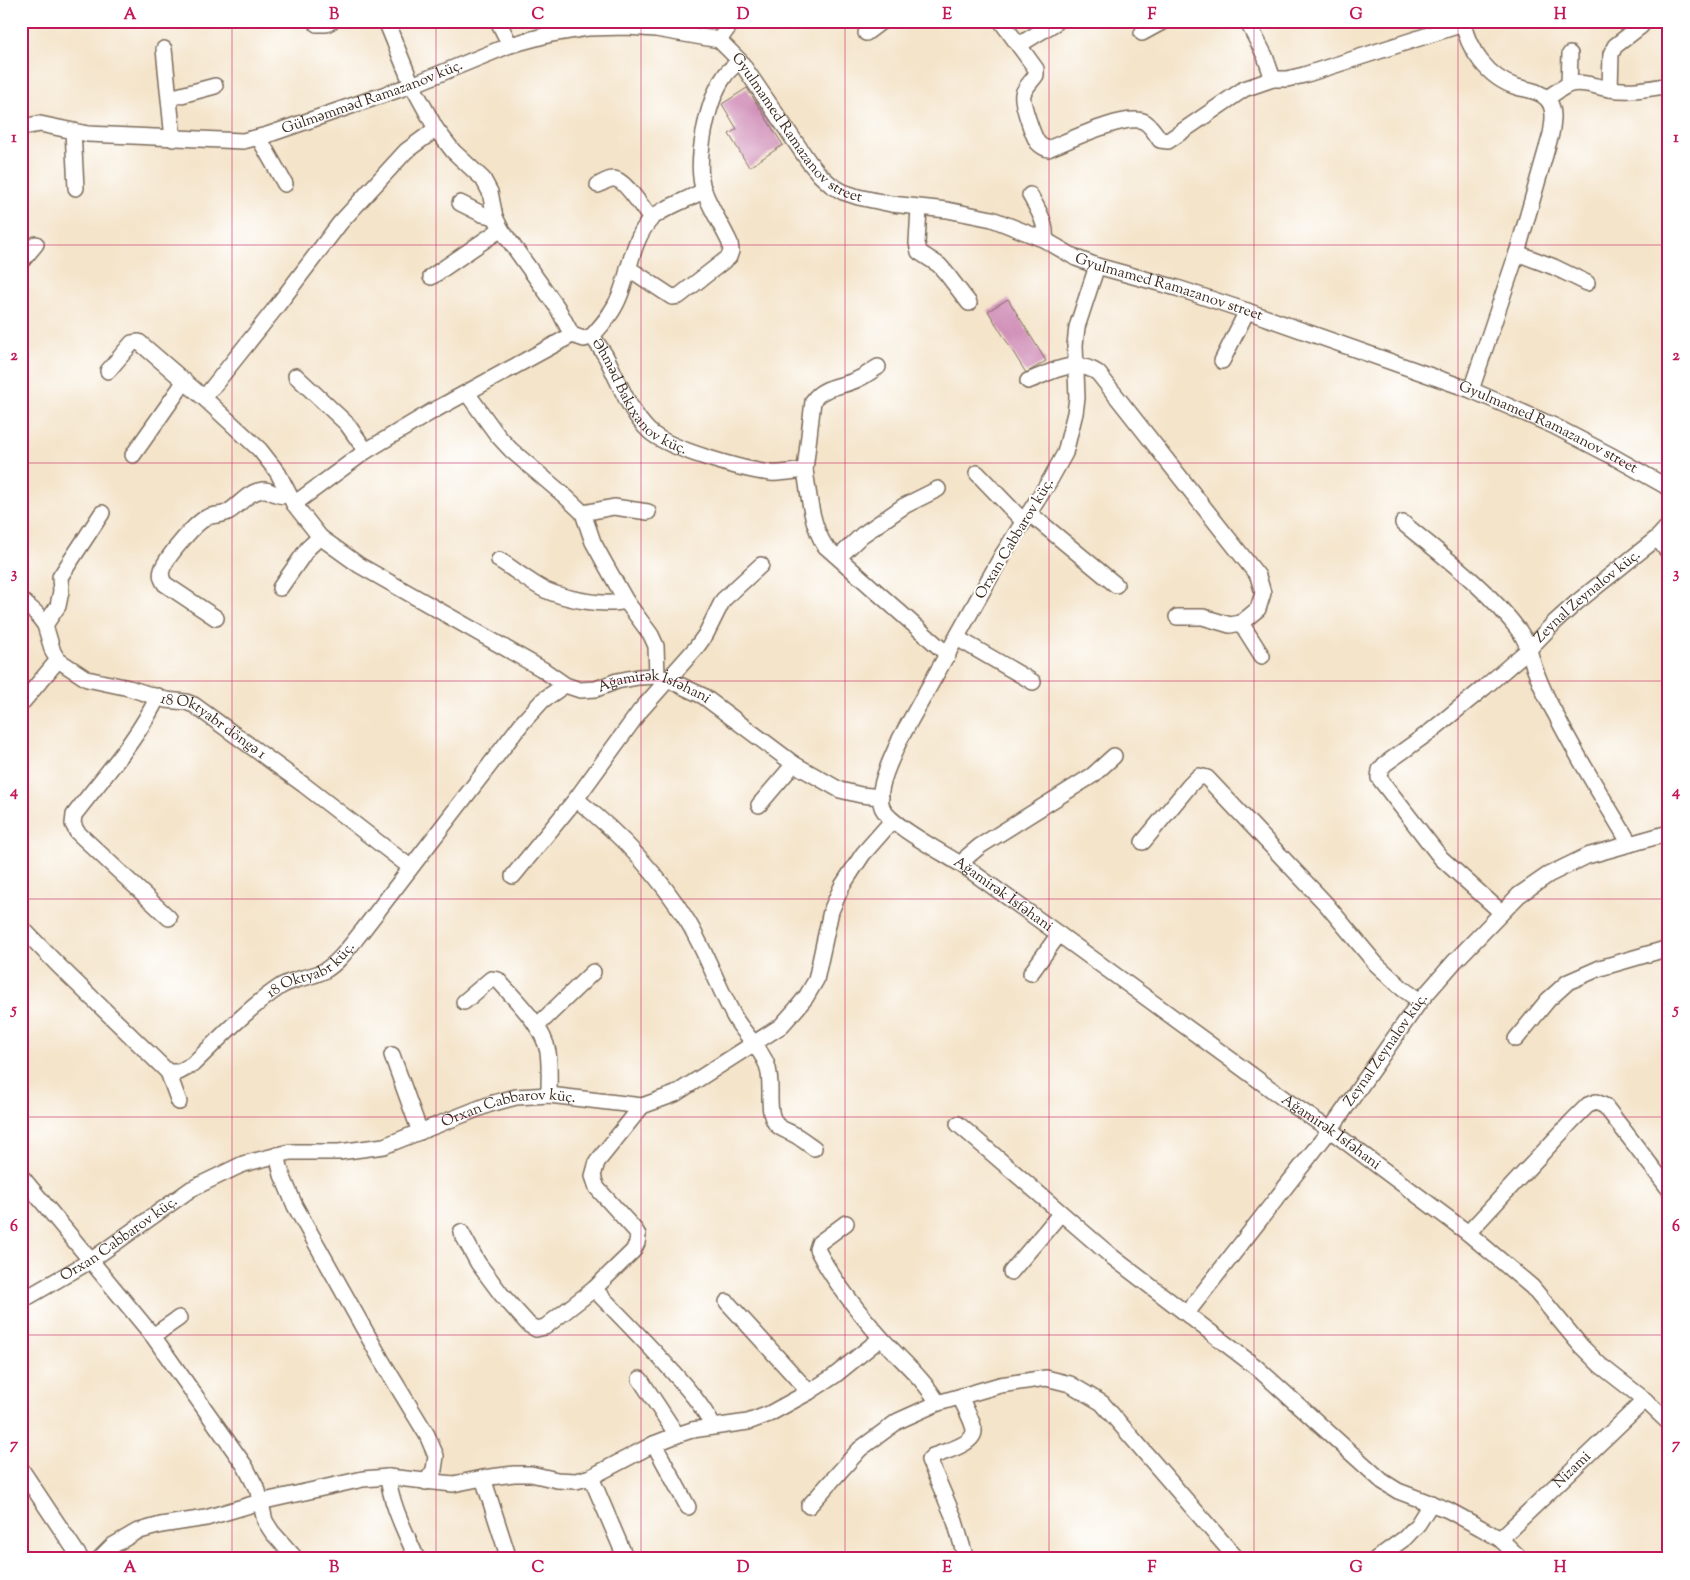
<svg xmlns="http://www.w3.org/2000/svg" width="1690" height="1580" viewBox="0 0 1690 1580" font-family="'Sorts Mill Goudy',serif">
<rect width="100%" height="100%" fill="#fff"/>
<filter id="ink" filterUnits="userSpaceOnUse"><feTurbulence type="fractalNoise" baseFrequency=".02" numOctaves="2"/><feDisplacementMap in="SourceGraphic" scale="10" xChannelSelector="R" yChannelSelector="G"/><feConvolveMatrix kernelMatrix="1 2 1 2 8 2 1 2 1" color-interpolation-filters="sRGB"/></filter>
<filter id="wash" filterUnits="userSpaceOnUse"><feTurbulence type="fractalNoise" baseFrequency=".0096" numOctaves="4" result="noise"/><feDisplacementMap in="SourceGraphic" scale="20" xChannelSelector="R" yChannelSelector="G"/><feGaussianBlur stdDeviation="1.12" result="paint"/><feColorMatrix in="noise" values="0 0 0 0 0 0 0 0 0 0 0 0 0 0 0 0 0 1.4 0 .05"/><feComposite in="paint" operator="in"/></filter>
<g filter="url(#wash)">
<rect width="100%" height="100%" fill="#f4e4ca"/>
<g id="blocks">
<g fill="#d191b9">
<polygon points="747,88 783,145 749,167 729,134 737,129 722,104"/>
<polygon points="1008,299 1046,361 1026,373 988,311"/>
</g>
</g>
</g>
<g filter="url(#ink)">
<use href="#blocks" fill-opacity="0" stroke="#7c6b5a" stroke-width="1"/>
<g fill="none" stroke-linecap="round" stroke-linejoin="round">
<g stroke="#7c6b5a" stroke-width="18">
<g id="minor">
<polyline points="315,21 317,24 326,24 332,21"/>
<path id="s1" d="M386,21L412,85L436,129L453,151L483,179L490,192L495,217L501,229L557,307L572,335L584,339L592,336C597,343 601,349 605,355C618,379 629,412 649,431C668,449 744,470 771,473C781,474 794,471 805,470C809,496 811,524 825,546L948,655"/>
<polyline points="498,21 510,45"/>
<path d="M1001,21L1036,69V75C1032,81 1025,87 1023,94C1021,102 1033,136 1038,143C1041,146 1044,148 1048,149C1068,141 1127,112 1145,122C1151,126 1156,134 1160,140L1168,141L1244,89L1273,79H1287L1304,75L1463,24"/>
<polyline points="1247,21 1265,56 1273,79"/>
<path d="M1463,21C1467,49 1489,79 1517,87C1527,90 1538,90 1546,98C1556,107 1553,123 1551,134L1517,253L1471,390"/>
<polyline points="866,33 882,21"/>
<polyline points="1142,33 1164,21"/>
<polyline points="719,40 733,21"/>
<polyline points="1019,45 1058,21"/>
<polyline points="164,49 173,139"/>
<polyline points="1569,84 1570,54"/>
<polyline points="1610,89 1611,54 1615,46 1641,26"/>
<polyline points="170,98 215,86"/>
<path d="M1547,98C1554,94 1563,86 1571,84C1584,81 1597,87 1610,89C1630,92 1649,89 1669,85"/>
<path id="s2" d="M21,127L40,124L88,134L243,141L267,135L412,85L510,45L551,34L587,28L627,27L656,29L719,40L740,61L809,162L820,175L831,185L843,192L858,197L891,204L947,210L992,219L1045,240L1076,258L1097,266L1177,288L1247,311L1471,390L1554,426L1612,456L1669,488"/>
<polyline points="73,131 76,188"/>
<polyline points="259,138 285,184"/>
<path d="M598,185C602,183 608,179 613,179C624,178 644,210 651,219"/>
<path d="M1030,195C1038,210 1047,223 1045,240"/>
<polyline points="460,203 482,214 495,217"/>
<polyline points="919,208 917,243 919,252 939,265 946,273 969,303"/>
<polyline points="1517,253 1554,267 1587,283"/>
<polyline points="21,262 36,244"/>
<path id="s3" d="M1097,266L1077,327L1075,345L1077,398L1075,413L1065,453L1050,480L1003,554L900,739C893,756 875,789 882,807C888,825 950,856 968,869C1075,945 1181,1023 1287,1101L1330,1130L1468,1233L1532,1287L1581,1346L1600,1365L1645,1400L1669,1423"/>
<path d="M628,268L672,297L679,296L729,257L731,251L730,243C722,226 711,209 704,191C694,164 707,101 724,77C728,70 734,66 740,61"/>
<polyline points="431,277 501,229"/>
<path d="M592,336C604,323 614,311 620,295C630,270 632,241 650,220C661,208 689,200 704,190"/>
<polyline points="1222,361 1247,311"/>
<path id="s4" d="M108,371L132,343L139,342L204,398L260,450L278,473L294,504L320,537L359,565L542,669L565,685L580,690L596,689L617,681L638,677L657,676L669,680L703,696L794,764L840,790L861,795L881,797"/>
<polyline points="296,376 347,424 366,451"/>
<path d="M1028,381C1052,372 1074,357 1098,373L1258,576L1263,593L1258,609L1241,623L1230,625L1203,617H1177"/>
<polyline points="467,393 498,436 511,450 566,497 583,513 593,542 604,562 626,601 651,635 656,646 657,676"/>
<polyline points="204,398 274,310 340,223 406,151 436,129"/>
<polyline points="133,455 185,381"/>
<path d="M805,470L813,401C822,386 843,387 858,379C865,376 871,371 878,367"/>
<polyline points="977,473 1023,521"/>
<polyline points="294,504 366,451 431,412 572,335"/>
<polyline points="583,513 614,507 648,512"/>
<polyline points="1029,513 1116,585"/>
<path d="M1403,523C1442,555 1490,591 1520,632C1528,643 1530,654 1534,667C1540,683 1547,700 1556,715C1578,759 1605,801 1630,844"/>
<polyline points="1657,538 1669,553"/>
<polyline points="839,557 862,535 904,506 938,489"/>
<path d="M499,560C514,569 529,582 545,590C566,599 604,607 626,601"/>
<path d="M761,565L723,600L706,634L696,648L640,711L576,799C619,833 659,875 688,922C706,952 718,987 735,1018C744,1034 760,1047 767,1065C774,1083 765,1110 776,1124C781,1130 789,1131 795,1135C802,1139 808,1144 814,1148"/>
<polyline points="280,588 308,548 320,537"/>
<path id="s5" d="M21,600L36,613L45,625L53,652L58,660L87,679L129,688L166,700L186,702L194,705L304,785L410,867"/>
<path d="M216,618L165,584C162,580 160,576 162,570C165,559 195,523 206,518C212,514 221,516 228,512C240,505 247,492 263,490C272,489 275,498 288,495"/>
<polyline points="1241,623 1262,656"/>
<polyline points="45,625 58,606 61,591 60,577 102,513"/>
<polyline points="957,638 1033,682"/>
<path d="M158,696C139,738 102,778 74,815L73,824L77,832L169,918"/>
<polyline points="21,704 58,660"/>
<polyline points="759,805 794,764"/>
<polyline points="1143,842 1190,785 1199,776 1207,778 1326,904 1376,964 1403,989 1420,1001"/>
<polyline points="962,864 968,856 980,846 1093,775 1114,756"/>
<polyline points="513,876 576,799"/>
<path id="s6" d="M1501,912L1441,858L1379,778L1380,770L1385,764L1431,731L1485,687L1529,649L1555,622L1576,603L1657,538L1669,525"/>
<path id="s7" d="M21,927L57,964L168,1072H179L192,1065C220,1038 248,1008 281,986C294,978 310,978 324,971C340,962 352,943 363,930L522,723L543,700L565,685"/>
<polyline points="1031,973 1059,934"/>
<path d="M464,1002L491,979L498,980C515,1000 543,1025 548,1052C550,1066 549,1081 549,1095"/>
<polyline points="537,1026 593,972"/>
<polyline points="1516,1039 1548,1000 1568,982 1600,968 1669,948"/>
<polyline points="392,1055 420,1132"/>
<polyline points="168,1072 179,1102"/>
<polyline points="958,1124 1111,1256 1256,1367 1382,1481 1398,1491 1448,1510 1481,1528 1500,1539 1521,1559"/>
<polyline points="277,1155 282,1175 295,1206 382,1361 427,1435 436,1456 434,1470 426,1482"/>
<polyline points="21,1176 153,1336 245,1466 258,1491 265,1521 272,1532 296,1559"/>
<path d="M846,1223L819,1243L817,1249C832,1279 860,1314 882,1339C901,1360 924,1379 938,1403"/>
<polyline points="461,1232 478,1263 501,1294 529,1325 536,1329 545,1327 594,1289 633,1251 637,1243 638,1235 635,1230 597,1188 593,1176 597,1162 642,1106"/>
<polyline points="1468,1233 1572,1121 1588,1105 1596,1102 1605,1106 1669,1189"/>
<polyline points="1011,1272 1061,1213"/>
<path d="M594,1289C620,1316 646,1342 671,1370C687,1388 702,1405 713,1426"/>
<path id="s8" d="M21,1301L90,1261L191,1189L243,1164L290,1152H339L384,1146L490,1104L516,1097L549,1095L642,1106L675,1094L781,1026L797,1008L806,997L816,980L831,911L842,886L863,854L892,821"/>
<polyline points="727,1302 809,1392"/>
<path id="s9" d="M1187,1313L1330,1130L1420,1001L1455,961L1519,895L1548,875L1587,856L1669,833"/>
<polyline points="153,1336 179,1318"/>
<polyline points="640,1379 677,1435"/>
<path d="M960,1397C964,1406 973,1421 974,1430C975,1444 944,1452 933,1456L929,1460L954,1518L966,1559"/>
<polyline points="654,1444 688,1507"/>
<polyline points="21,1469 81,1559"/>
<path d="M388,1477C391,1505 406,1533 417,1559"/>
<polyline points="591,1477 626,1559"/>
<polyline points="483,1478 509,1559"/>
<polyline points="809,1506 860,1449 898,1421 938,1403 1000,1385 1046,1378 1070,1384 1102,1403 1237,1559"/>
<path id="s10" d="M1500,1539L1645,1400"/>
<polyline points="99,1559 112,1546 136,1532 161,1525 206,1518 260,1502 363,1479 388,1477 453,1484 483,1478 514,1474 531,1474 557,1480 576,1481 591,1477 654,1444 677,1435 692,1430 748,1422 769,1414 809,1392 834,1376 881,1338"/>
<polyline points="1376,1559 1405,1538 1418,1524 1431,1503"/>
</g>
</g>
<use href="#minor" stroke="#fff" stroke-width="15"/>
</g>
</g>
<path fill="none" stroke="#c2185b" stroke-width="1" stroke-opacity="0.55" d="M232,21V1559M436,21V1559M641,21V1559M845,21V1559M1049,21V1559M1254,21V1559M1458,21V1559M21,245H1669M21,463H1669M21,681H1669M21,899H1669M21,1117H1669M21,1335H1669"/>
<g text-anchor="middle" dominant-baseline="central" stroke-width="4" stroke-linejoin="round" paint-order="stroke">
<g font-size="15" fill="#3b2a1e" stroke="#fff">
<text stroke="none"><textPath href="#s2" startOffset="360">Gülməmməd Ramazanov küç.</textPath></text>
<text stroke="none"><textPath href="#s2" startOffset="839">Gyulmamed Ramazanov street</textPath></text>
<text stroke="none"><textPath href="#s2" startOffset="1259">Gyulmamed Ramazanov street</textPath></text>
<text stroke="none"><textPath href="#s1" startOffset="470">Əhməd Bakıxanov küç.</textPath></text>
<text stroke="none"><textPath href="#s2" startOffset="1664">Gyulmamed Ramazanov street</textPath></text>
<text transform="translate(1015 539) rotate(-59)">Orxan Cabbarov küç.</text>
<text stroke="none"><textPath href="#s6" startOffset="461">Zeynal Zeynalov küç.</textPath></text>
<text stroke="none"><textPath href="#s4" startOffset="692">Ağamirək İsfəhani</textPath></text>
<text stroke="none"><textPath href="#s5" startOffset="244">18 Oktyabr döngə 1</textPath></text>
<text stroke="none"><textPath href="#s3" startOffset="744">Ağamirək İsfəhani</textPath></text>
<text stroke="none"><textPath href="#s7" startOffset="386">18 Oktyabr küç.</textPath></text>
<text stroke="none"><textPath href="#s9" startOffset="330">Zeynal Zeynalov küç.</textPath></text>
<text stroke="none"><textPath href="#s8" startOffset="536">Orxan Cabbarov küç.</textPath></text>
<text stroke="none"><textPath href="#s3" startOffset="1149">Ağamirək İsfəhani</textPath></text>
<text stroke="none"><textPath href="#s8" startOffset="116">Orxan Cabbarov küç.</textPath></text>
<text stroke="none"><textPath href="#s10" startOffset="100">Nizami</textPath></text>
</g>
</g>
<rect width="1690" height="1580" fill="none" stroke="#fff" stroke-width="55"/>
<rect x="28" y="28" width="1634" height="1524" fill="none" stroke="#c2185b" stroke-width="2"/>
<g font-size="16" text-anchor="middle" font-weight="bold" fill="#c2185b">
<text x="130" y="19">A</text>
<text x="334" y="19">B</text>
<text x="538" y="19">C</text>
<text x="743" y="19">D</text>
<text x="947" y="19">E</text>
<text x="1152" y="19">F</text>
<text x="1356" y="19">G</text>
<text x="1560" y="19">H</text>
<text x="14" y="142">1</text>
<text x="1676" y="142">1</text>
<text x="14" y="360">2</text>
<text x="1676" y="360">2</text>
<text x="14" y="578">3</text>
<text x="1676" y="578">3</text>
<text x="14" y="796">4</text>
<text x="1676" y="796">4</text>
<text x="14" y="1014">5</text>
<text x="1676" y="1014">5</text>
<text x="14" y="1231">6</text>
<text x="1676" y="1231">6</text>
<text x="14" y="1449">7</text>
<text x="1676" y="1449">7</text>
<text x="130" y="1572">A</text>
<text x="334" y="1572">B</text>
<text x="538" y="1572">C</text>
<text x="743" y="1572">D</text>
<text x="947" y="1572">E</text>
<text x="1152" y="1572">F</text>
<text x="1356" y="1572">G</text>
<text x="1560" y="1572">H</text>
</g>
</svg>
